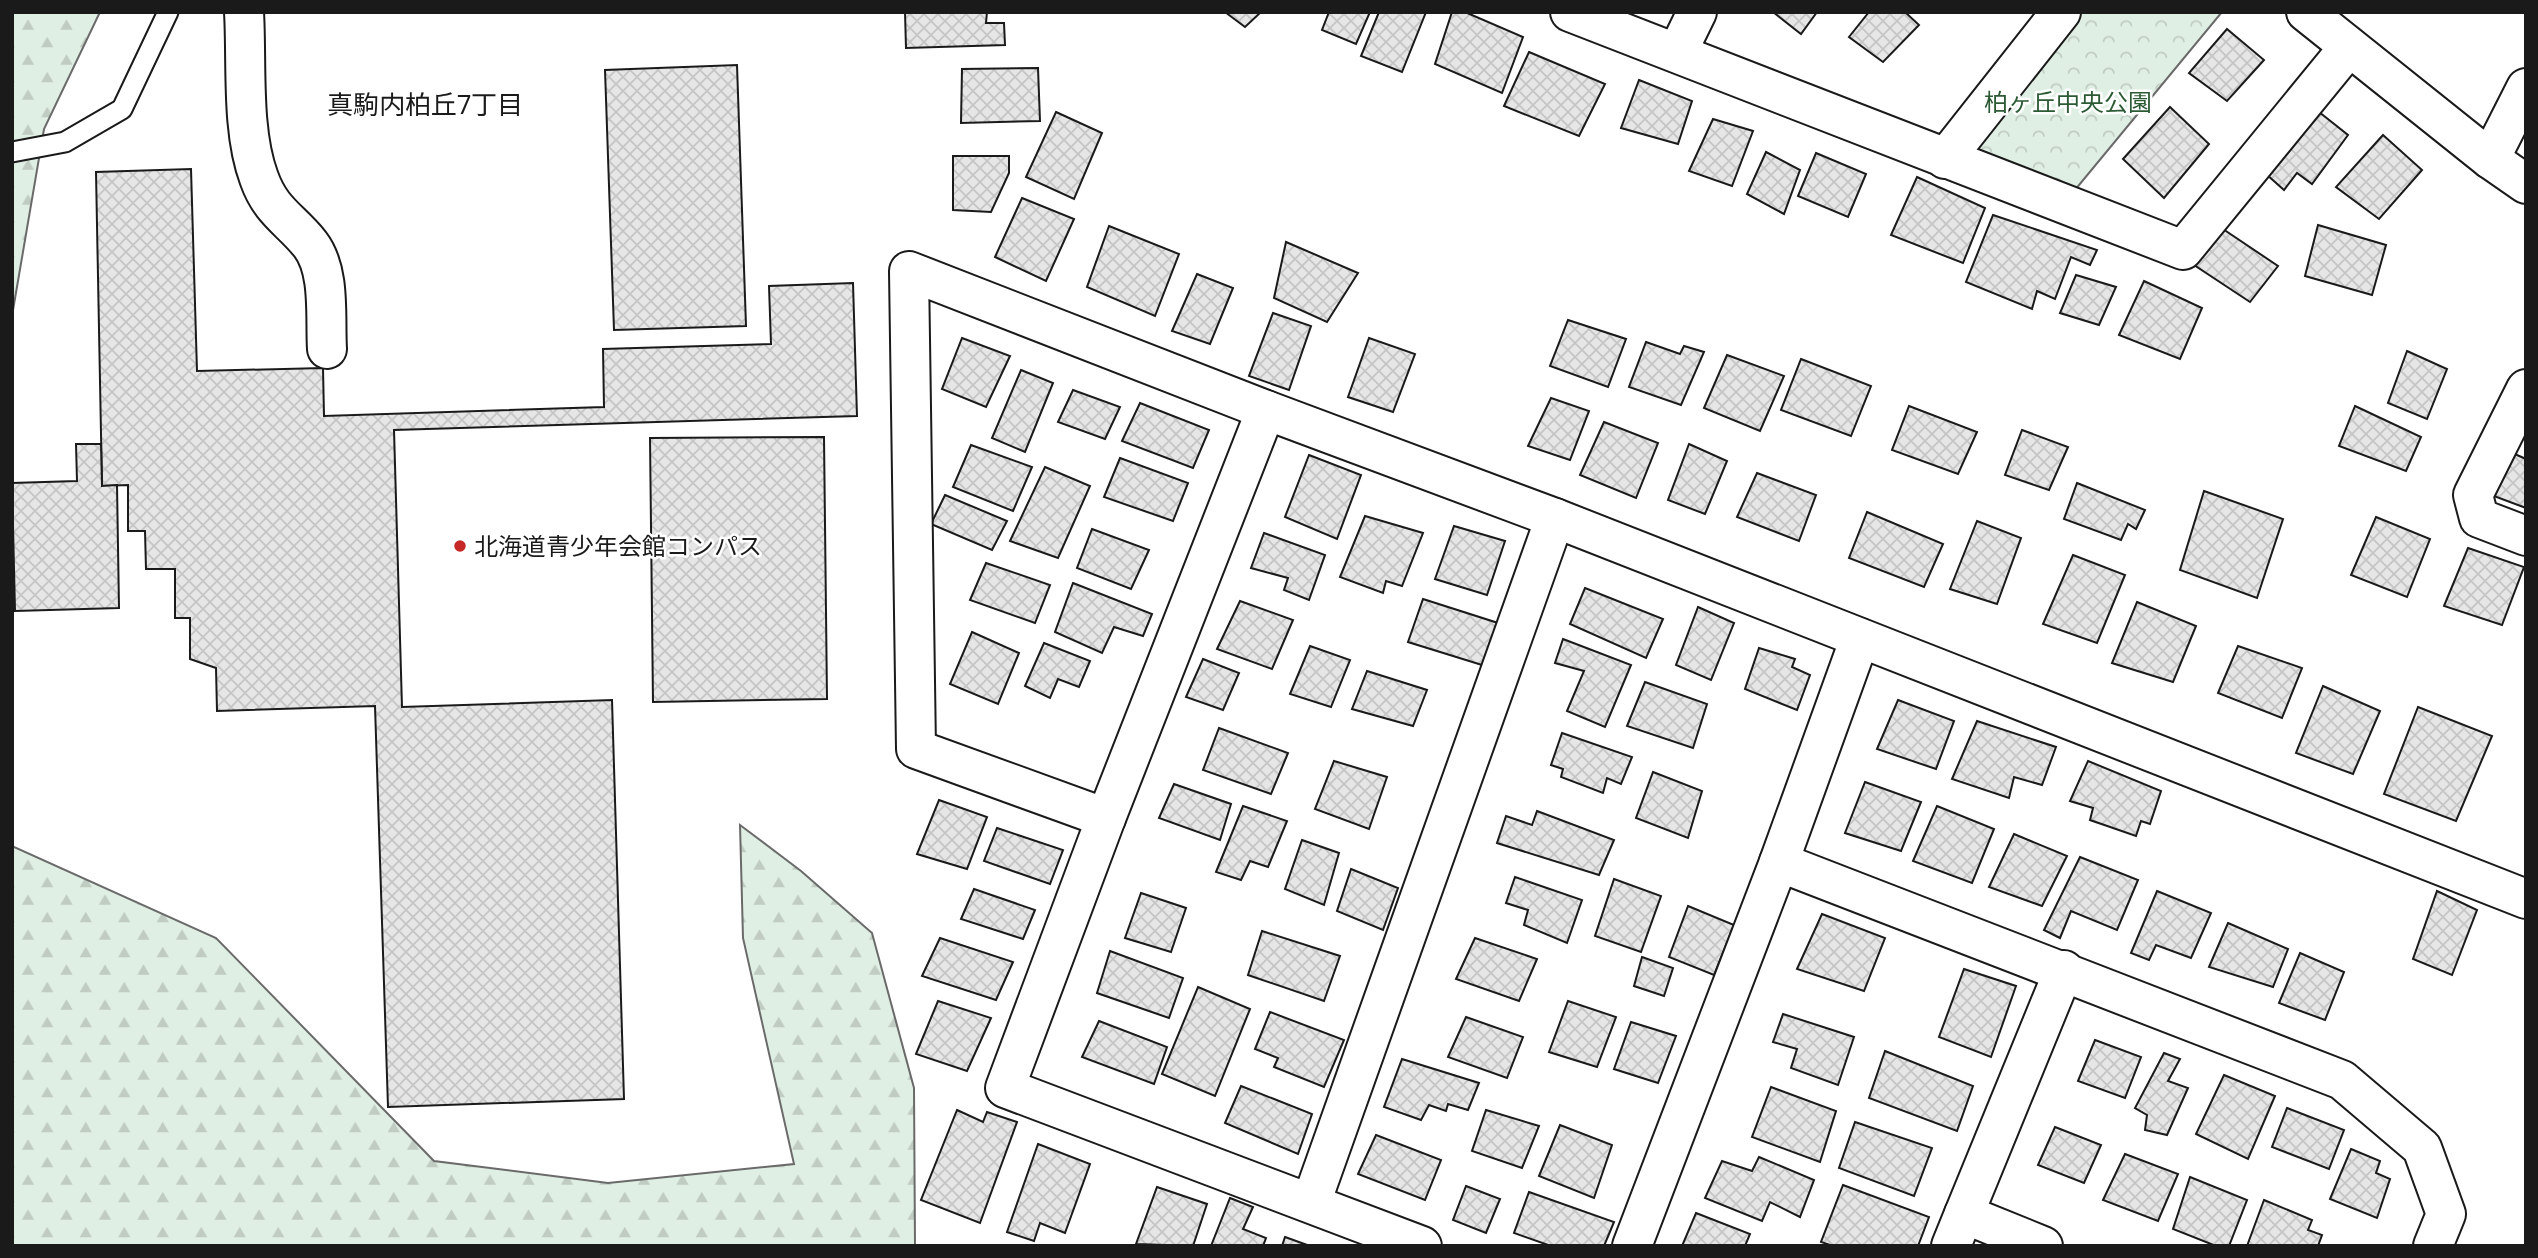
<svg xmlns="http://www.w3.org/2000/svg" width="2538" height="1258" viewBox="0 0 2538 1258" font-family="Poppins,'Noto Sans JP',sans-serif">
<defs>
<pattern id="forest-firs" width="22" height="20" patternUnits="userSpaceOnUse" patternTransform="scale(1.75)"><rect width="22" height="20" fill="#e0efe3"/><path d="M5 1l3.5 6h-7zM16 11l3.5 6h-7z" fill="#c0ccc2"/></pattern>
<pattern id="park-crowns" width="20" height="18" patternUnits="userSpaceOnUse" patternTransform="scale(1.75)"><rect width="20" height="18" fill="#e0efe3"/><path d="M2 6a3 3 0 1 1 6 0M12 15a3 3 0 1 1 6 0" fill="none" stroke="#c0ccc2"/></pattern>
<pattern id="building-cross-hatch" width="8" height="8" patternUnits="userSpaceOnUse" patternTransform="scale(1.75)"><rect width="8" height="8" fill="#e6e6e6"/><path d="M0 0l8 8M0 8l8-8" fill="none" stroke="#c5c5c5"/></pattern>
</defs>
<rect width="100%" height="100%" fill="#fff"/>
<g fill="url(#forest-firs)" stroke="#6a6a6a" stroke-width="2">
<polygon points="12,12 100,12 44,129 12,316"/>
<polygon points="740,825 801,871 872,933 914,1088 915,1246 12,1246 12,846 216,938 434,1161 608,1183 794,1164 743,938"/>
</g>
<polygon fill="url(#park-crowns)" stroke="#6a6a6a" stroke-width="2" points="2065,12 2222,12 2070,196 1970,157"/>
<g fill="url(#building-cross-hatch)" stroke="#1a1a1a" stroke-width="2">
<polygon points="905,12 987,12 986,23 1004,23 1005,45 906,48"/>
<polygon points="1225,12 1261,12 1245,27"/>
<polygon points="1329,12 1370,12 1356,44 1322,30"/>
<polygon points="1379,12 1426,12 1402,72 1361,56"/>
<polygon points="1452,12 1465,12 1523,37 1502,93 1435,64"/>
<polygon points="1773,12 1817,12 1801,34"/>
<polygon points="1869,12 1905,12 1919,25 1883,62 1849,37"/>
<polygon points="2227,29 2264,60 2227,101 2189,73"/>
<polygon points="1529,52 1605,84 1579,136 1504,106"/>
<polygon points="737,65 746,326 614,330 605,70"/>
<polygon points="1038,68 1040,121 961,123 962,69"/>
<polygon points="1639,80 1692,101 1678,144 1621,128"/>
<polygon points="2170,107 2209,144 2164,198 2123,159"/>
<polygon points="2314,108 2348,135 2312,184 2297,173 2284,190 2257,166"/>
<polygon points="1056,112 1102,133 1074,199 1026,177"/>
<polygon points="1713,119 1753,131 1732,186 1689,171"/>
<polygon points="2383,135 2422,170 2379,219 2336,187"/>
<polygon points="1766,152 1800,170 1784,214 1747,194"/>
<polygon points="1816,153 1866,174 1848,217 1798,196"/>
<polygon points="953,156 1009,156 1009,173 991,212 953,210"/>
<polygon points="191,169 197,371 323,368 324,416 604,407 603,349 771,344 769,286 853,283 857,416 394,430 402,707 612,700 624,1099 388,1107 375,706 217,711 216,668 190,659 190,618 175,618 175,569 146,569 145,531 128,531 128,485 102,486 96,172"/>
<polygon points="1917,177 1985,208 1963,263 1891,235"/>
<polygon points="1022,198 1074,219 1046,281 995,257"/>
<polygon points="1993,215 2097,250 2090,265 2071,257 2055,299 2037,291 2032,309 1966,282"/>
<polygon points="2214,223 2278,266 2250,302 2185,259"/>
<polygon points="2318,225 2386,245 2372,295 2305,276"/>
<polygon points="1109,226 1179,254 1155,316 1087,287"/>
<polygon points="1286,242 1358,273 1327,322 1274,298"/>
<polygon points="1197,274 1233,288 1210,344 1172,331"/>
<polygon points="2076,275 2116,287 2099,325 2060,313"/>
<polygon points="2144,281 2202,308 2180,359 2119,335"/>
<polygon points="1273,313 1311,326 1289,390 1249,376"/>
<polygon points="1568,320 1626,339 1608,387 1550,366"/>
<polygon points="962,338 1010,356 986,407 942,389"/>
<polygon points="1369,338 1415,354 1393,412 1348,397"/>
<polygon points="1646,342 1680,354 1684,346 1704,352 1681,405 1629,387"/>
<polygon points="2407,351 2447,369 2427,419 2388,403"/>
<polygon points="1727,355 1784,376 1760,431 1704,408"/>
<polygon points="1801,359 1871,386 1851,436 1781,410"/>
<polygon points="1021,370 1053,383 1025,452 992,438"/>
<polygon points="1073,390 1120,407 1105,439 1058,422"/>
<polygon points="1551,398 1589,411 1570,460 1528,446"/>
<polygon points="1140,403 1209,430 1193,468 1122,441"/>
<polygon points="1909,406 1977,432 1958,474 1892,450"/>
<polygon points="2355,406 2421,437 2406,471 2339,446"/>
<polygon points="1604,422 1658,443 1636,498 1580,475"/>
<polygon points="2022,430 2068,447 2049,490 2005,475"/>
<polygon points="824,437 827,699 653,702 650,438"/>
<polygon points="76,444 101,444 102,486 117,485 119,608 15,611 12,483 77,481"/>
<polygon points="1689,444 1727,461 1705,514 1668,500"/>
<polygon points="971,445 1032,467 1013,511 953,487"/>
<polygon points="2501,448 2526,459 2526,508 2483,492"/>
<polygon points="1309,455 1361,475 1337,539 1285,517"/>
<polygon points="1120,458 1188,483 1173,521 1104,497"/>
<polygon points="1045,467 1090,486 1058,558 1010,541"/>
<polygon points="1757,473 1816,495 1799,541 1737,517"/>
<polygon points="2077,483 2145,510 2136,529 2128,524 2121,540 2064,519"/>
<polygon points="2204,491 2283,519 2257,598 2180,570"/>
<polygon points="945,495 1007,521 992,550 931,524"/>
<polygon points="1867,512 1943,544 1924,587 1849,558"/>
<polygon points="1365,516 1423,533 1402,586 1386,581 1383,593 1340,577"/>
<polygon points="2376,517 2430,539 2407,597 2351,575"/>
<polygon points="1977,521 2021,538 1997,604 1950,589"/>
<polygon points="1454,526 1505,541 1487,595 1435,579"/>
<polygon points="1092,529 1149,550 1131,589 1077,568"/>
<polygon points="1264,533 1325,555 1309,600 1284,590 1288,578 1251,568"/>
<polygon points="2468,548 2524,567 2502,625 2444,606"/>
<polygon points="2073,555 2125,575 2097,643 2043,624"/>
<polygon points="986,563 1050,585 1035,623 970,600"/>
<polygon points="1073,583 1152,614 1143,636 1114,627 1102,653 1055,632"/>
<polygon points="1585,588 1663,619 1646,658 1570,624"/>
<polygon points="1423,599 1498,623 1482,665 1408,642"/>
<polygon points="1240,601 1293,620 1272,669 1217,649"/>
<polygon points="2137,602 2196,626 2173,682 2112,663"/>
<polygon points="1698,607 1734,623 1711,680 1676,665"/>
<polygon points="972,632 1019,653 998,704 950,684"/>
<polygon points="1563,639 1631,665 1605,727 1567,711 1584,671 1555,663"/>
<polygon points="1044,643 1090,661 1079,687 1058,679 1050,698 1025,686"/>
<polygon points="1310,646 1350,660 1331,707 1290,694"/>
<polygon points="2238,646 2302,668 2282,718 2218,693"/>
<polygon points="1759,648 1795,659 1792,667 1810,675 1797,710 1745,689"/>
<polygon points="1203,659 1239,673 1223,710 1186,697"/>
<polygon points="1367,671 1427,690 1413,726 1352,709"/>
<polygon points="1645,682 1707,704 1693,748 1627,726"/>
<polygon points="2323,686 2380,711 2353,774 2296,753"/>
<polygon points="1898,700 1954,721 1936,769 1877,749"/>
<polygon points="2418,707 2492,736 2456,821 2384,794"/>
<polygon points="1977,721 2056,747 2042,785 2014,777 2009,798 1952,779"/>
<polygon points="1219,728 1288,753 1271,794 1203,770"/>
<polygon points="1562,733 1632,757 1621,784 1607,778 1603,793 1561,777 1563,769 1551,765"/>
<polygon points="1334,761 1387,777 1369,829 1315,809"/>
<polygon points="2088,761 2161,791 2150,824 2141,821 2136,836 2090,820 2093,808 2070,801"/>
<polygon points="1653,772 1702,791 1688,838 1636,818"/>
<polygon points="1865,782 1921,802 1901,851 1845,833"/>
<polygon points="1174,784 1231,804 1220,840 1159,818"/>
<polygon points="939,800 987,817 967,869 917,854"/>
<polygon points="1243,806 1287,821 1268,867 1250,861 1241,880 1216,872"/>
<polygon points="1937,806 1994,829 1972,883 1913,861"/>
<polygon points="1537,811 1614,840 1599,875 1497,843 1506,816 1532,825"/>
<polygon points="997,828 1063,850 1050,884 984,861"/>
<polygon points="2014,834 2067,856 2042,906 1989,887"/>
<polygon points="1302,840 1339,853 1324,905 1285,889"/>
<polygon points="2080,857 2138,880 2117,930 2071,911 2060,938 2044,930"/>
<polygon points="1351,869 1398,888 1383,930 1337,911"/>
<polygon points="1515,877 1582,900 1567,943 1524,925 1528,910 1506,903"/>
<polygon points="1614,879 1661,896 1641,952 1595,936"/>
<polygon points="974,889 1035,910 1023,939 961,919"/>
<polygon points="2157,891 2211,913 2191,958 2156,945 2149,960 2131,953"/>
<polygon points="2437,891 2477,910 2452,975 2413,959"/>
<polygon points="1141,893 1186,908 1171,952 1125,938"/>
<polygon points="1688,906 1734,925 1714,975 1669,957"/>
<polygon points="1822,914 1885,938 1864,991 1797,969"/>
<polygon points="2228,923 2288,949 2273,987 2209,967"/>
<polygon points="1262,931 1340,956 1324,1001 1248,975"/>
<polygon points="940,938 1013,962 996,1000 922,976"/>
<polygon points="1475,938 1537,959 1519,1001 1456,979"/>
<polygon points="1110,951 1183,978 1169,1018 1097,993"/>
<polygon points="2300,953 2344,972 2325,1020 2279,1003"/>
<polygon points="1642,957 1673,968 1664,996 1634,986"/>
<polygon points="1964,969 2016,986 1991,1057 1939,1037"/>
<polygon points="1198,987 1250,1009 1215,1096 1162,1074"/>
<polygon points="938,1001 991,1018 967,1071 916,1054"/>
<polygon points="1568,1001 1616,1017 1597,1067 1549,1052"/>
<polygon points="1270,1012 1344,1040 1324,1087 1274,1067 1278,1058 1255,1049"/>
<polygon points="1783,1014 1854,1037 1838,1085 1791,1068 1797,1049 1773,1042"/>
<polygon points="1466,1017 1523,1037 1507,1078 1448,1057"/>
<polygon points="1099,1021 1167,1047 1154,1084 1082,1057"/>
<polygon points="1631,1022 1676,1036 1658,1083 1614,1069"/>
<polygon points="2095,1040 2141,1057 2125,1098 2078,1081"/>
<polygon points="1885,1051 1973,1086 1957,1131 1869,1098"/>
<polygon points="2164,1053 2180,1059 2168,1081 2188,1088 2167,1135 2145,1130 2147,1115 2135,1108"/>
<polygon points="1402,1059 1479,1083 1468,1110 1448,1104 1446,1111 1429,1105 1421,1120 1384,1107"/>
<polygon points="2224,1075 2275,1096 2248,1159 2196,1134"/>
<polygon points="1241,1086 1312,1114 1298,1154 1225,1123"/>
<polygon points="1771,1087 1836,1111 1820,1162 1752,1137"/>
<polygon points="2287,1108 2344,1130 2329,1169 2272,1147"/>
<polygon points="957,1110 983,1122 987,1112 1017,1122 980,1223 921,1200"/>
<polygon points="1486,1110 1539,1126 1522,1168 1472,1151"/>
<polygon points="1855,1122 1932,1148 1914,1196 1839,1168"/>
<polygon points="1560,1125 1612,1145 1594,1198 1539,1176"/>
<polygon points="2055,1127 2101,1145 2084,1183 2038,1165"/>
<polygon points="1376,1135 1441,1160 1425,1200 1358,1174"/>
<polygon points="1038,1144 1090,1164 1065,1233 1040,1223 1034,1241 1007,1232"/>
<polygon points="2351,1149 2380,1161 2376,1173 2390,1179 2377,1218 2330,1199"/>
<polygon points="2125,1154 2178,1174 2158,1221 2103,1200"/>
<polygon points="1759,1157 1814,1180 1800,1217 1770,1202 1762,1221 1705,1198 1722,1161 1752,1171"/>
<polygon points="2190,1177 2247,1200 2229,1246 2216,1246 2173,1229"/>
<polygon points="1843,1185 1929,1217 1918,1246 1833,1246 1821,1242"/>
<polygon points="1466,1186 1500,1199 1486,1233 1453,1220"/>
<polygon points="1157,1187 1207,1204 1193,1246 1136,1244"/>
<polygon points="1529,1192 1614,1222 1604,1246 1551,1246 1514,1233"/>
<polygon points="1230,1198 1253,1207 1243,1229 1266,1238 1263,1246 1211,1246"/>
<polygon points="2264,1200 2312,1220 2308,1230 2322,1235 2318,1246 2247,1246"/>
<polygon points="1696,1213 1750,1234 1745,1246 1682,1246"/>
<polygon points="1285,1237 1310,1246 1282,1246"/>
</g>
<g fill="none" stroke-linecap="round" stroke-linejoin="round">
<g stroke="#1a1a1a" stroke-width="23">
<polyline id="lane" points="12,152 65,142 122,109 168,12"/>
</g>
<g stroke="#1a1a1a" stroke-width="42">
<g id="street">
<path d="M244,12C247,63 241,130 259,178C271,212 290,219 310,244C331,271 325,317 327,349"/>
<polyline points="1570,12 2183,250 2349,47"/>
<polyline points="2306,12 2490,159 2526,184"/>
<polyline points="1677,53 1697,12"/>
<polyline points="1945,159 2061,12"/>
<polyline points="2490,159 2526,88"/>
<polyline points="2526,389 2473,495 2479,518 2526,536"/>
<polyline points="1860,638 1779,862 2342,1080 2422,1148 2446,1214 2433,1246"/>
<polyline points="1106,818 1266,410"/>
<polyline points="1311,1203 1555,518"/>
<polyline points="1964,1214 2064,970"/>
<polyline points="1422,1246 1005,1088 1106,818 916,749 909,271 1266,410 1555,518 2526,899"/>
<polyline points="1632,1246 1779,862"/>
<polyline points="1951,1246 1964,1214 2043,1246"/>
</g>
</g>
<use href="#lane" stroke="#fff" stroke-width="19"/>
<use href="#street" stroke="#fff" stroke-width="38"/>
</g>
<circle fill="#c62828" stroke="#fff" stroke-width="2.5" cx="460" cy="546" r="7"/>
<g text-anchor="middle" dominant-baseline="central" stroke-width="5" stroke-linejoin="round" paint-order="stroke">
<g font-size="24" fill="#2b5a34" stroke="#fff">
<text x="2068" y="102">柏ヶ丘中央公園</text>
</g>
<g font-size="24" fill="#1a1a1a" stroke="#fff" text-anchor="start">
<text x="474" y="546">北海道青少年会館コンパス</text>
</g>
<g font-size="26" fill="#1a1a1a" stroke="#fff">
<text x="425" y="105">真駒内柏丘7丁目</text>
</g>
</g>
<rect width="2538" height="1258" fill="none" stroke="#1a1a1a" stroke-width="28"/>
</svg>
